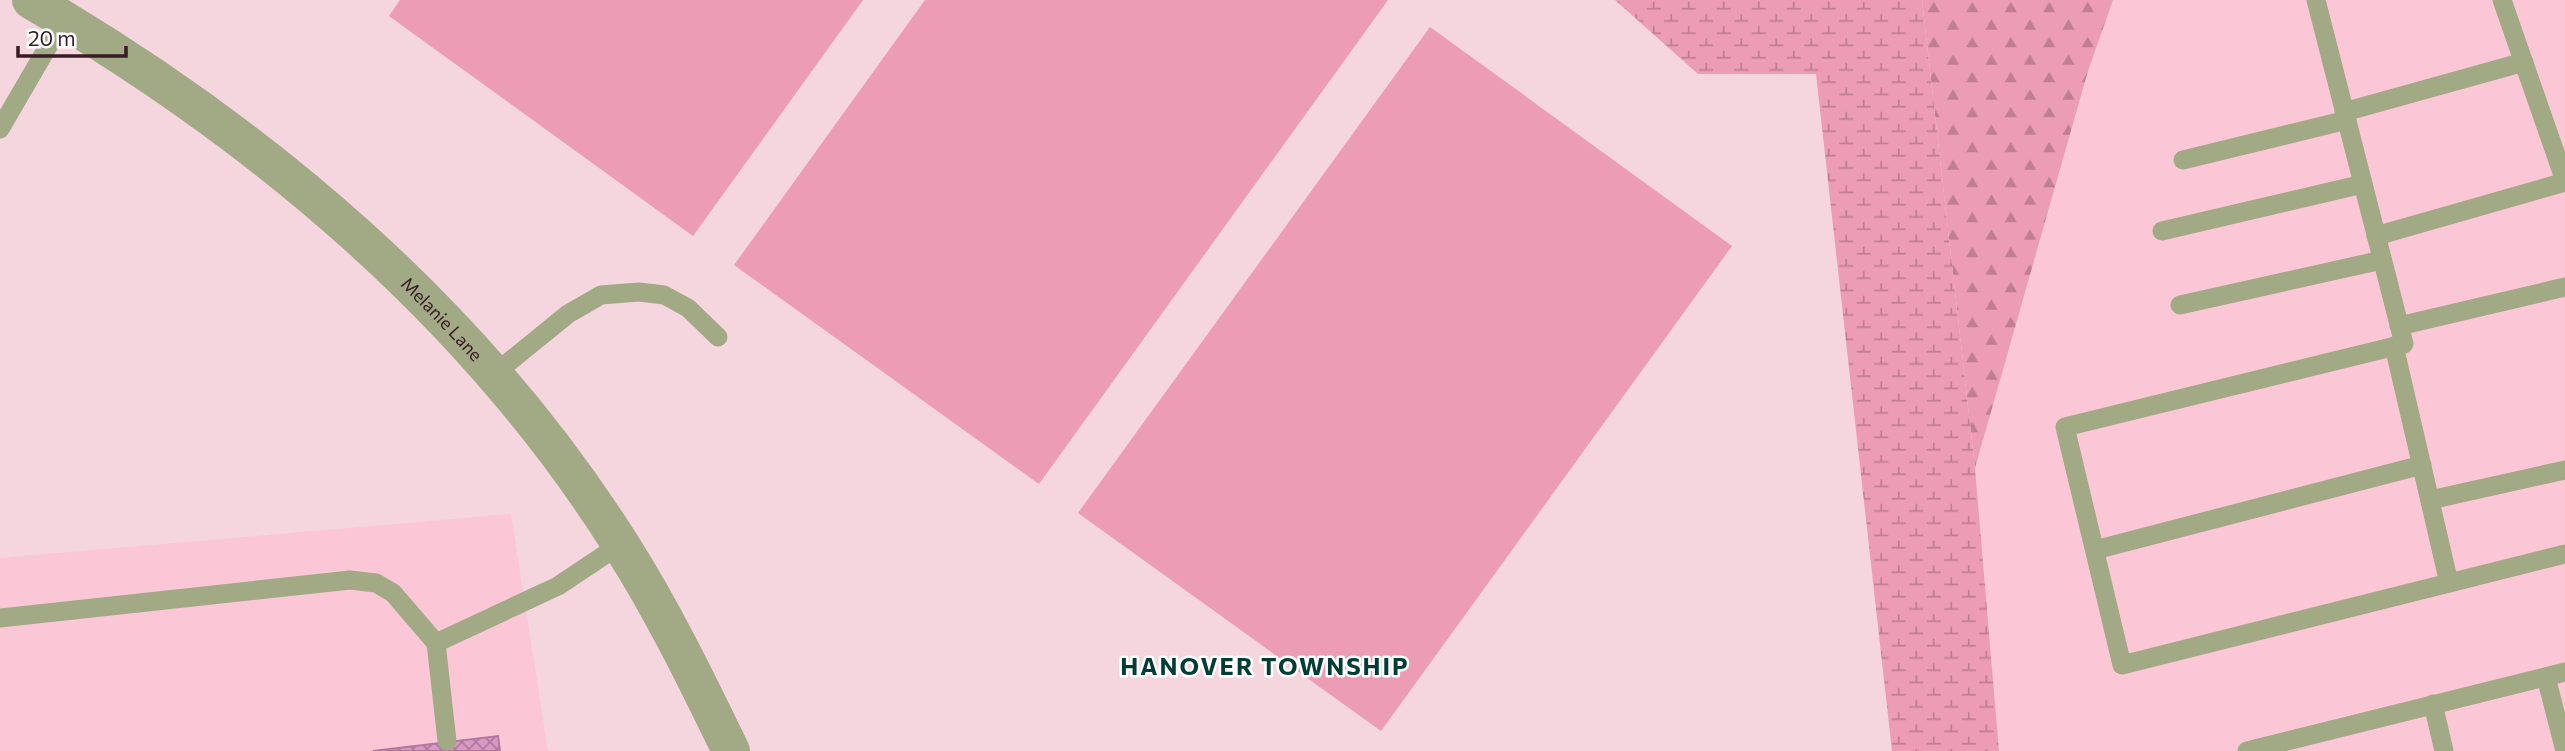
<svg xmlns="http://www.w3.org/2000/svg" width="2565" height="751" viewBox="0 0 2565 751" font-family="Commissioner,sans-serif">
<defs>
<pattern id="forest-firs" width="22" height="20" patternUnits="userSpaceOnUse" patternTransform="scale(1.75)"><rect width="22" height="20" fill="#ec9cb5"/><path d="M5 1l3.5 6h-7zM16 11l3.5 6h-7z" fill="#c07e93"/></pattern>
<pattern id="wetland-marsh" width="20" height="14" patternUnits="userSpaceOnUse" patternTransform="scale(1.75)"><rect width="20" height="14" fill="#ec9cb5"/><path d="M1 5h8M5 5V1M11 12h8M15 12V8" fill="none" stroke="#c07e93"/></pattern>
<pattern id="building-cross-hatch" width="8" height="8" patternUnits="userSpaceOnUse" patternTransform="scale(1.75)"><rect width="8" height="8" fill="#d898c3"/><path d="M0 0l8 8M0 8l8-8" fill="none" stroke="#b07b9e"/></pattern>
</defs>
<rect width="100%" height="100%" fill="#f5d5de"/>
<g fill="#fbc7d6">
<polygon points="2113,0 2565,0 2565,751 1999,751 1975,468 2088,71"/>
<polygon points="511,514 548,751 0,751 0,558"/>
</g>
<polygon fill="url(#forest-firs)" points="1922,0 2113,0 2088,71 1975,468"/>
<polygon fill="url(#wetland-marsh)" points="1615,0 1922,0 1975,468 1999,751 1892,751 1816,74 1698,74"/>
<g fill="#ec9cb5">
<polygon points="400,0 863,0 693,236 389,16"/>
<polygon points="925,0 1388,0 1039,484 734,265"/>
<polygon points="1430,27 1732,246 1381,731 1078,513"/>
</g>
<polygon fill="url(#building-cross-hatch)" stroke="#b376a0" stroke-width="2" points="498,736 500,751 373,751"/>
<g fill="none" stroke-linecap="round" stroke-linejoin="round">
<g stroke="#a1aa84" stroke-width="19">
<polyline points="2316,0 2404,344 2065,427 2122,665 2565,554"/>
<polyline points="2502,0 2565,181"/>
<polyline points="2344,112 2524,62"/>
<polyline points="0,129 64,19"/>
<polyline points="2183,160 2347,120"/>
<polyline points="2162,231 2363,184"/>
<polyline points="2376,236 2565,182"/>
<polyline points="2180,305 2382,260"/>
<polyline points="2399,326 2565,287"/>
<polyline points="2394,346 2449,583"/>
<polyline points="494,374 568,314 601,295 639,292 664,295 688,308 718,337"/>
<polyline points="2430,500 2565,470"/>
<polyline points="2095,550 2422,465"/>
<polyline points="0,618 350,580 376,583 393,593 436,643 447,741"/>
<polyline points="436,643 558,586 621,544"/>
<polyline points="2546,677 2565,751"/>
<polyline points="2433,704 2444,751"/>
<polyline points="2247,751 2565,672"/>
</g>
<path stroke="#a1aa84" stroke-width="38" id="s1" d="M31,0C264,136 476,315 621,545C663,611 697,681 731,751"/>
</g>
<g text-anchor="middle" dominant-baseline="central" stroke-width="5" stroke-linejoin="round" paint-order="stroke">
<g font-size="18" fill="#381b25" stroke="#fff">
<text stroke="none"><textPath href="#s1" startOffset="522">Melanie Lane</textPath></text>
</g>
<g font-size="24" font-weight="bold" letter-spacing="2" fill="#003d34" stroke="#fff">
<text x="1265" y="665">HANOVER TOWNSHIP</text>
</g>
</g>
<path d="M18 46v10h108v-10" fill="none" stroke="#381b25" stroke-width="3.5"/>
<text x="28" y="46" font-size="21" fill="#381b25" stroke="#ffffff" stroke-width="5" paint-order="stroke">20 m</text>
</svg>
